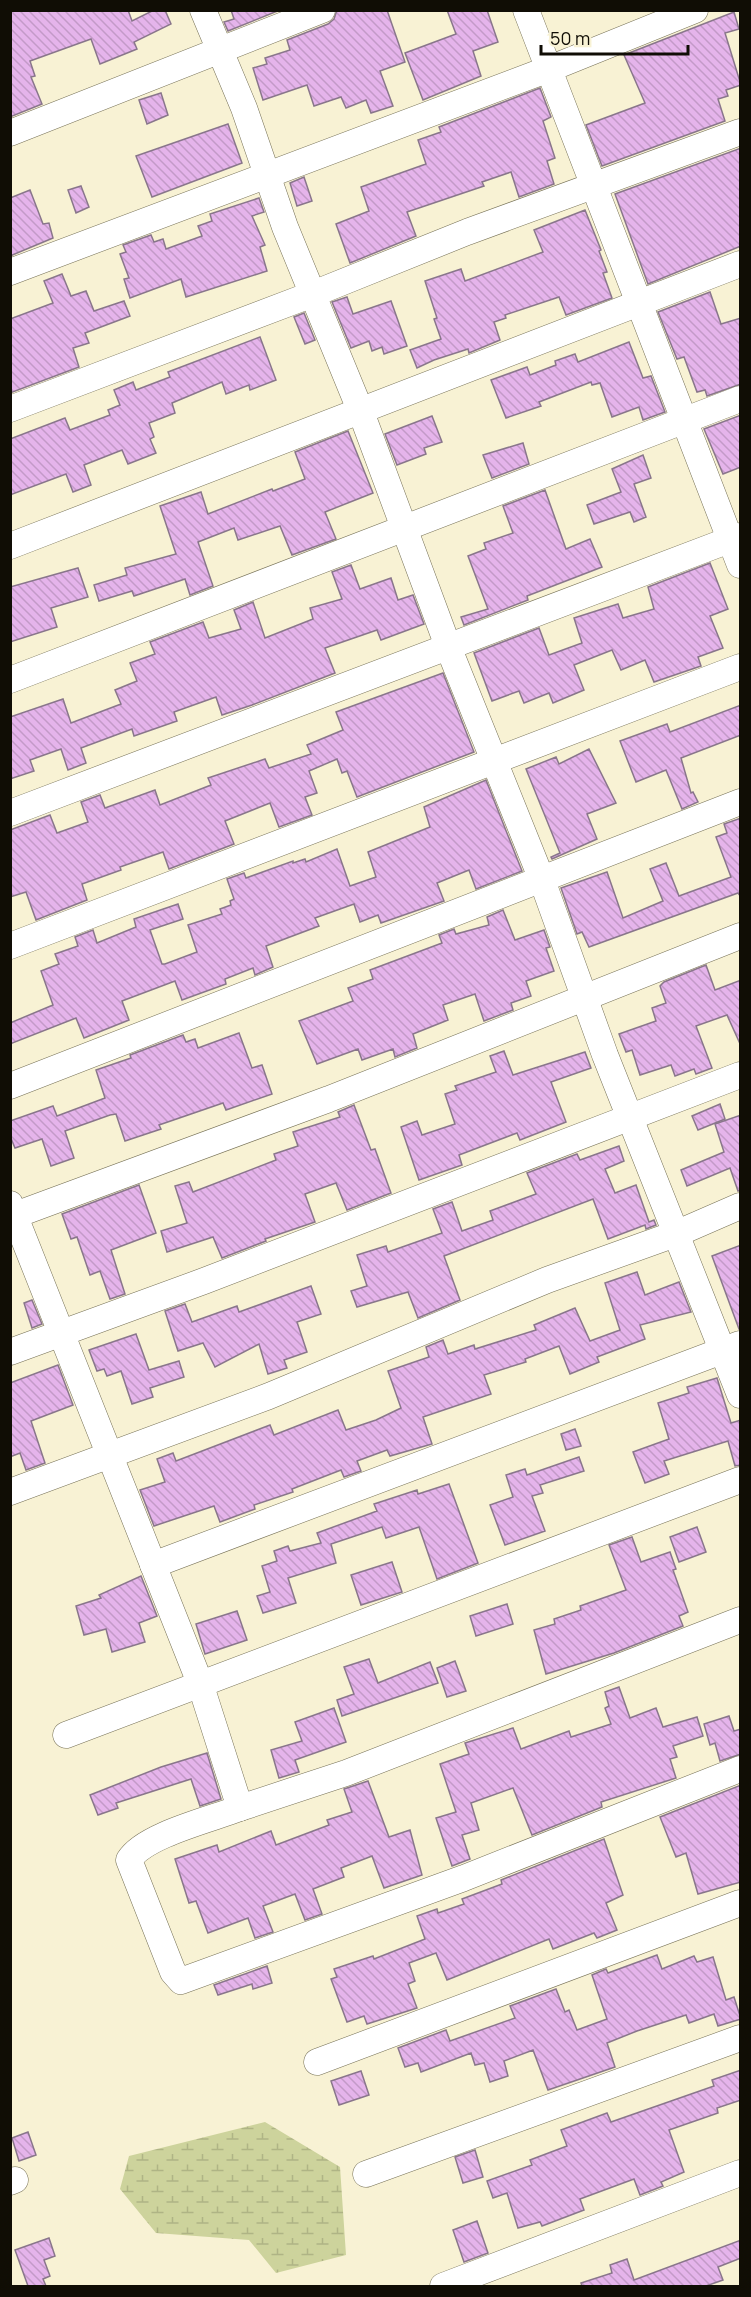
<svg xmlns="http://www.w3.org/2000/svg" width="751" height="2297" viewBox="0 0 751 2297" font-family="Manrope,sans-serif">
<defs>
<pattern id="wetland-marsh" width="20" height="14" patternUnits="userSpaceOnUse" patternTransform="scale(1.5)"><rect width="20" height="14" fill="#cdd39c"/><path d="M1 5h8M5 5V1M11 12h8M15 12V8" fill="none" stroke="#afb485"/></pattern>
<pattern id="building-back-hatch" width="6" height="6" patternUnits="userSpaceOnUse" patternTransform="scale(1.5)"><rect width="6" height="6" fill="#e5b4eb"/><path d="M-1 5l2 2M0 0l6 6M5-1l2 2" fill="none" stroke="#c39ac8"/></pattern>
</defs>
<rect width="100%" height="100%" fill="#f8f2d4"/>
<polygon fill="url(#wetland-marsh)" points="265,2122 340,2167 346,2255 276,2273 249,2240 156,2233 120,2189 129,2156"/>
<g fill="url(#building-back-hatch)" stroke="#89768b" stroke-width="1.5">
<polygon points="10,10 128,10 132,21 154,10 165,10 171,24 134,42 137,49 100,64 91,39 30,61 35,76 31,77 42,104 10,117"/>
<polygon points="231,10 280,10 228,31 224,22 234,19"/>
<polygon points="337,10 387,10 405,62 380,71 393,106 371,113 366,100 346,108 341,97 314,106 307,85 263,100 253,68 267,64 265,58 290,50 287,40 328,24 334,19"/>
<polygon points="447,10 487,10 498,42 473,51 481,76 423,100 405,53 456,34"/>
<polygon points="734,12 739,29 725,33 741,85 726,90 728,96 718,99 725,121 602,166 586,125 645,103 624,55"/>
<polygon points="540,88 551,117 543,121 555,158 547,161 554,184 519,197 511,172 482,182 484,186 407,212 416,236 350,263 336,224 369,211 361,187 426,164 418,140 441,132 439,127"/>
<polygon points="161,93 168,115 147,124 139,100"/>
<polygon points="228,124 242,163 152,197 136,156"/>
<polygon points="741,148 741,246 648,284 615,194"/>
<polygon points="304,177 312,201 297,206 290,183"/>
<polygon points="81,186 89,207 76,213 68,190"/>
<polygon points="30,190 43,224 49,223 53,238 10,256 10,198"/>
<polygon points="259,198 264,212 252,216 265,245 260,247 267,271 186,297 181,279 130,298 124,279 129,278 120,254 126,252 123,245 151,235 154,242 163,239 166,249 202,236 198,226 212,221 210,214"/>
<polygon points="585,210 601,250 599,251 607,272 603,273 612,298 566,315 559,297 505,315 506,318 494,322 500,340 469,353 468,349 434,360 417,368 410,350 441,339 434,319 437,318 425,281 461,269 465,281 543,252 534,230"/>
<polygon points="62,274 71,296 86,291 94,311 124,301 130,316 85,333 89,343 73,348 79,367 10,393 10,319 53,303 44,281"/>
<polygon points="710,292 721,324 741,318 741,384 707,396 705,390 697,392 684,357 677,359 658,312"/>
<polygon points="347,297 353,314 391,301 407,346 384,354 382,347 372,351 369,341 351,348 332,302"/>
<polygon points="304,313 315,340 305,344 294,317"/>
<polygon points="260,337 276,380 250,390 249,385 226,394 222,382 172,403 175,413 149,423 154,437 150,439 156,453 128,464 122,450 84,465 91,485 73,492 66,474 10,495 10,439 65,418 70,430 110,415 108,410 120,405 114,390 133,382 136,390 170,377 168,372"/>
<polygon points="629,342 643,378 651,376 665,412 643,420 639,407 612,417 600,383 592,385 591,382 539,402 541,406 506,418 491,380 527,367 530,375 556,365 555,361 575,354 578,362"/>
<polygon points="741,415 741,467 723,474 704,429"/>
<polygon points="432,416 442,442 424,448 426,454 397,465 385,434"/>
<polygon points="348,431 373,493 325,512 336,539 292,555 280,526 238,540 234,528 198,542 213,586 190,595 185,579 134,596 132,591 99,601 94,585 127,575 125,568 176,554 160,506 201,492 208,514 272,489 273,491 305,479 295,452"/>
<polygon points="523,443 529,464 492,478 483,455"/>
<polygon points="643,455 651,478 634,484 646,517 634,522 630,512 594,524 587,505 621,492 612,469"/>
<polygon points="545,490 566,549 590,539 602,567 527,596 528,600 464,625 461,617 488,609 468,556 486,549 484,543 513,533 503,506"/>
<polygon points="710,563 728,609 710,616 723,648 698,657 701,666 654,682 645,660 621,670 612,650 574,665 584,690 553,703 549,693 524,703 519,691 492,701 474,653 539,628 549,655 582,643 574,618 618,604 623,618 654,609 648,587"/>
<polygon points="351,565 360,589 391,578 398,600 413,595 424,624 381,640 377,630 325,648 335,673 252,705 222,715 216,697 174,712 177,721 134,736 132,729 81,748 86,763 68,770 61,749 30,760 34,771 10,779 10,717 63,699 71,723 121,704 115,690 137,681 130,663 155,654 150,642 203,622 209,638 241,629 234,610 253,602 265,638 313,619 310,608 342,599 332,572"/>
<polygon points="78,568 88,597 51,608 57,627 10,642 10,587"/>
<polygon points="443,673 474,752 357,797 347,771 342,773 337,759 309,771 317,793 305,797 312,815 279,827 270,803 225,821 234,844 169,869 163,852 120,867 121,870 82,884 87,900 36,920 26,892 10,897 10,830 50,815 57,833 88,822 81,802 100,795 105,808 155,790 160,805 211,785 208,778 265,759 269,768 311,754 307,745 343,730 336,712"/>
<polygon points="741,705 741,735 681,758 691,793 693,792 698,802 682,809 666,770 636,782 620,741 667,724 670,732"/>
<polygon points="589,749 616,803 587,814 597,839 552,859 551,857 560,853 526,769 556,757 559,764"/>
<polygon points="486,780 522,871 476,889 469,870 437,883 444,901 381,923 378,915 360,922 354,904 315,918 319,926 266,946 273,967 255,975 253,968 225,979 226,984 182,1000 175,981 122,1001 129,1020 84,1038 76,1018 10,1044 10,1023 53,1005 41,971 59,964 55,954 78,946 75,937 93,930 97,943 136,927 134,919 178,904 183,919 150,930 162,964 165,964 197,952 188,925 222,914 220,909 231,905 230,901 234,899 227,879 244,873 246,878 293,861 293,863 305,859 306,862 337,849 350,886 376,877 368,852 430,827 424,807"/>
<polygon points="741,818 741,897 738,893 589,947 582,932 577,934 561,888 607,872 623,918 663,901 650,869 666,863 679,896 731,877 716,837 727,833 724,824"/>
<polygon points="503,910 515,940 544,930 550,947 546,948 554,971 526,981 531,996 511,1003 513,1010 484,1021 475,994 443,1005 448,1020 413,1034 417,1048 395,1057 393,1049 362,1060 358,1049 317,1064 299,1021 353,1001 348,988 373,979 370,970 442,943 439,935 454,929 456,934 489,925 487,917"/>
<polygon points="706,965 715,990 741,980 741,1046 727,1015 696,1026 712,1068 696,1074 694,1069 675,1076 671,1065 640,1075 632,1050 626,1052 619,1034 656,1021 652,1008 666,1003 660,986 664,982"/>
<polygon points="239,1033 252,1068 262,1065 272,1094 226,1110 223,1103 159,1125 161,1129 125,1141 116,1114 110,1115 65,1131 74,1158 51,1166 42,1139 15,1148 10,1136 10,1121 53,1106 57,1116 105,1098 96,1070 131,1058 130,1055 183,1035 186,1042 195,1039 198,1048"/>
<polygon points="504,1051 513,1075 585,1052 591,1068 551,1082 566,1122 520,1140 517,1133 459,1155 462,1165 419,1180 401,1127 417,1121 422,1135 455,1124 445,1094 457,1090 455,1086 496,1072 490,1056"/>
<polygon points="720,1104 725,1119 698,1130 692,1116"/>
<polygon points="354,1105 371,1150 375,1149 391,1193 347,1210 336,1183 305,1194 315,1222 265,1239 266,1241 222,1258 213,1237 167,1252 161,1231 187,1223 175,1186 189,1182 193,1192 276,1160 274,1154 298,1146 293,1132 340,1117 338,1112"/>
<polygon points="741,1115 741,1190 738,1191 730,1168 687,1186 681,1170 724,1152 715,1124"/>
<polygon points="619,1146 624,1161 605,1169 615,1193 636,1185 649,1222 654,1220 656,1225 646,1229 645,1225 608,1239 593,1199 444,1256 460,1300 418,1318 408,1292 357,1307 351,1291 367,1286 357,1255 386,1246 388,1252 442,1233 433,1209 452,1202 462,1231 493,1220 490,1211 536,1194 527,1173 577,1154 580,1160"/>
<polygon points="139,1185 156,1233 111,1250 125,1294 110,1299 100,1271 90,1275 77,1237 71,1239 62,1214"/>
<polygon points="741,1245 741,1329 739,1329 712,1256"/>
<polygon points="637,1272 645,1295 679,1282 691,1312 640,1325 645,1339 597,1357 599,1362 570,1374 559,1346 525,1359 526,1362 484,1375 491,1394 423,1417 432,1444 390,1456 387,1450 357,1461 361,1471 344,1477 341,1470 292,1489 293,1492 254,1505 255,1509 220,1522 214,1506 154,1526 140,1490 165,1482 157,1459 173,1453 176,1461 270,1425 274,1435 338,1410 346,1430 376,1420 401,1408 388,1371 429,1357 426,1347 443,1340 448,1354 474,1345 475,1349 536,1330 534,1325 575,1308 590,1341 620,1330 605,1283"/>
<polygon points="311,1286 321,1314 297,1322 307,1352 284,1360 287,1368 268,1374 259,1344 215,1367 203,1343 178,1351 165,1311 185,1304 192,1322 237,1306 239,1312"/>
<polygon points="32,1300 42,1324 32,1328 24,1303"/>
<polygon points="136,1334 149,1370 179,1361 184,1377 150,1388 153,1397 132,1404 121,1371 107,1376 104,1369 97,1371 89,1350"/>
<polygon points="58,1365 73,1405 31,1421 45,1463 26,1470 20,1453 10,1457 10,1383"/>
<polygon points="717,1378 731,1423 741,1420 741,1465 735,1466 728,1441 664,1461 669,1474 645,1483 633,1452 669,1439 658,1403 689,1393 687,1387"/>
<polygon points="575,1429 581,1446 566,1450 561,1434"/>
<polygon points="579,1457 584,1471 540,1485 543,1493 532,1496 545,1531 505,1545 490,1505 513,1497 506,1475 525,1469 527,1475"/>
<polygon points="449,1484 478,1563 437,1579 419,1527 386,1538 382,1527 331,1544 336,1563 288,1578 296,1603 263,1613 257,1596 270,1592 262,1566 277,1561 274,1551 288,1546 290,1551 321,1543 317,1533 377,1511 374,1504 417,1490 418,1494"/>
<polygon points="697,1527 706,1552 679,1562 670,1537"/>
<polygon points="632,1537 641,1562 670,1552 676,1569 673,1570 688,1612 679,1616 683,1626 614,1653 546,1674 534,1630 555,1624 554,1619 581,1610 580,1606 626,1590 609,1545"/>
<polygon points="392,1562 402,1592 361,1605 351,1575"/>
<polygon points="141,1576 157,1616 139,1623 145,1642 112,1652 106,1629 84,1635 76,1606 101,1598 99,1595"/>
<polygon points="507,1604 513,1624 476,1636 470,1616"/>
<polygon points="237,1611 247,1640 205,1654 196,1624"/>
<polygon points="369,1659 378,1683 430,1662 438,1683 342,1716 337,1700 354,1694 344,1667"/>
<polygon points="455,1661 466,1691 447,1697 437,1668"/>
<polygon points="619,1687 630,1718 656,1708 663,1727 697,1717 703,1736 673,1746 677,1757 670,1759 676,1778 601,1802 602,1807 532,1835 513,1788 471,1803 479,1830 462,1835 470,1859 452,1866 436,1818 456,1812 440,1764 469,1754 465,1743 513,1728 521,1749 569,1731 571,1737 611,1724 605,1708 609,1706 605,1692"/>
<polygon points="334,1708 346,1742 295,1760 299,1772 279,1778 271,1750 302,1741 295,1722"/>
<polygon points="729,1716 734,1731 741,1729 741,1754 720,1761 715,1743 710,1745 704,1724"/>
<polygon points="207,1753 221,1799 200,1806 191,1779 116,1803 118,1808 98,1815 90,1795 161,1767"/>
<polygon points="368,1781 389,1837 410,1830 422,1875 384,1888 372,1856 341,1868 344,1877 313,1889 322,1914 305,1920 295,1894 263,1906 273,1932 255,1938 248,1918 208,1933 196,1901 189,1903 175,1859 217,1845 219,1852 271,1831 276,1845 329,1825 327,1820 352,1812 344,1789"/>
<polygon points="741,1785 741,1882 698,1894 686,1853 676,1857 660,1817"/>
<polygon points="604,1839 623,1895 606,1903 617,1930 597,1938 594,1933 553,1949 549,1939 447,1980 436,1953 409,1963 415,1981 408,1984 417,2008 367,2024 364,2016 347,2022 331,1979 337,1977 334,1969 373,1956 374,1959 425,1939 417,1916 437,1909 438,1913 464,1904 462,1899 502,1884 501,1880"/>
<polygon points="657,1955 662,1969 694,1956 697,1962 713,1957 726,2000 734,1997 741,2019 718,2026 714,2014 689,2023 686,2015 637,2031 607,2043 615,2067 548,2090 533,2050 504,2061 508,2076 490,2082 484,2063 475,2065 471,2053 421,2072 418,2063 405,2067 398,2048 446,2030 450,2041 515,2018 510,2006 556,1989 565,2012 569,2010 577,2030 607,2019 592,1975 606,1969 608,1973"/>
<polygon points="267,1966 272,1983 253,1989 252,1984 218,1995 214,1985"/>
<polygon points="741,2070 741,2100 717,2108 718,2113 669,2130 684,2172 661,2182 663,2186 640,2195 634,2179 580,2199 584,2210 542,2226 540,2222 518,2228 507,2193 493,2198 487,2181 532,2165 530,2160 567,2146 561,2130 607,2113 611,2122 714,2086 712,2080"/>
<polygon points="361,2071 369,2095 339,2105 331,2081"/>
<polygon points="28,2132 36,2155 19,2161 12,2138"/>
<polygon points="475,2150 483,2177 463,2183 455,2157"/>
<polygon points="477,2221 488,2253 464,2262 453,2230"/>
<polygon points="49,2238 55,2256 44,2260 50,2276 43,2279 46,2286 28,2286 15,2250"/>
<polygon points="741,2240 741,2258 718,2267 723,2280 706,2286 582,2286 581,2283 612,2273 610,2265 627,2259 634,2280"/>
</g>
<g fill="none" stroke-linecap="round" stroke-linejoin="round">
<g stroke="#767157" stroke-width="27">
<g id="minor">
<polyline points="203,10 244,108 285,227 361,412 449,649 542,880 605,1055 740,1395"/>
<polyline points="526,10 740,565"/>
<polyline points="10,133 322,10"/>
<polyline points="10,272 549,69 695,10"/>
<polyline points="10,409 313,294 467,232 740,132"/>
<polyline points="10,546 740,264"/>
<polyline points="10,680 740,399"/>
<polyline points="10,813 740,536"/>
<polyline points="10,946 740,667"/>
<polyline points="10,1086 740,802"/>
<polyline points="10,1204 200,1683 240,1808 346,1773 740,1620"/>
<polyline points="10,1217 329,1099 740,936"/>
<polyline points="10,1352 204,1281 740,1075"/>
<polyline points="10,1492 269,1396 547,1280 678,1233 740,1206"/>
<polyline points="153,1565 740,1344"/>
<polyline points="66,1735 740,1480"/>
<path d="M240,1808C212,1819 144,1835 129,1860L173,1972L181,1981L464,1878L740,1769"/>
<polyline points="317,2062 740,1903"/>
<polyline points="366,2174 740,2038"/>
<polyline points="10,2182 15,2180"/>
<polyline points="443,2286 740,2173"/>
</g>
</g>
<use href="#minor" stroke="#fff" stroke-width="26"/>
</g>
<rect width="751" height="2297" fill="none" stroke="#100d05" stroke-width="24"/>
<path d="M541 45v9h147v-9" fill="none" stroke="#100d05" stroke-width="3"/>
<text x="550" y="45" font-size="18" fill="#100d05" stroke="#f8f2d4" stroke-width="4.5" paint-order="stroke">50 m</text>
</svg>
